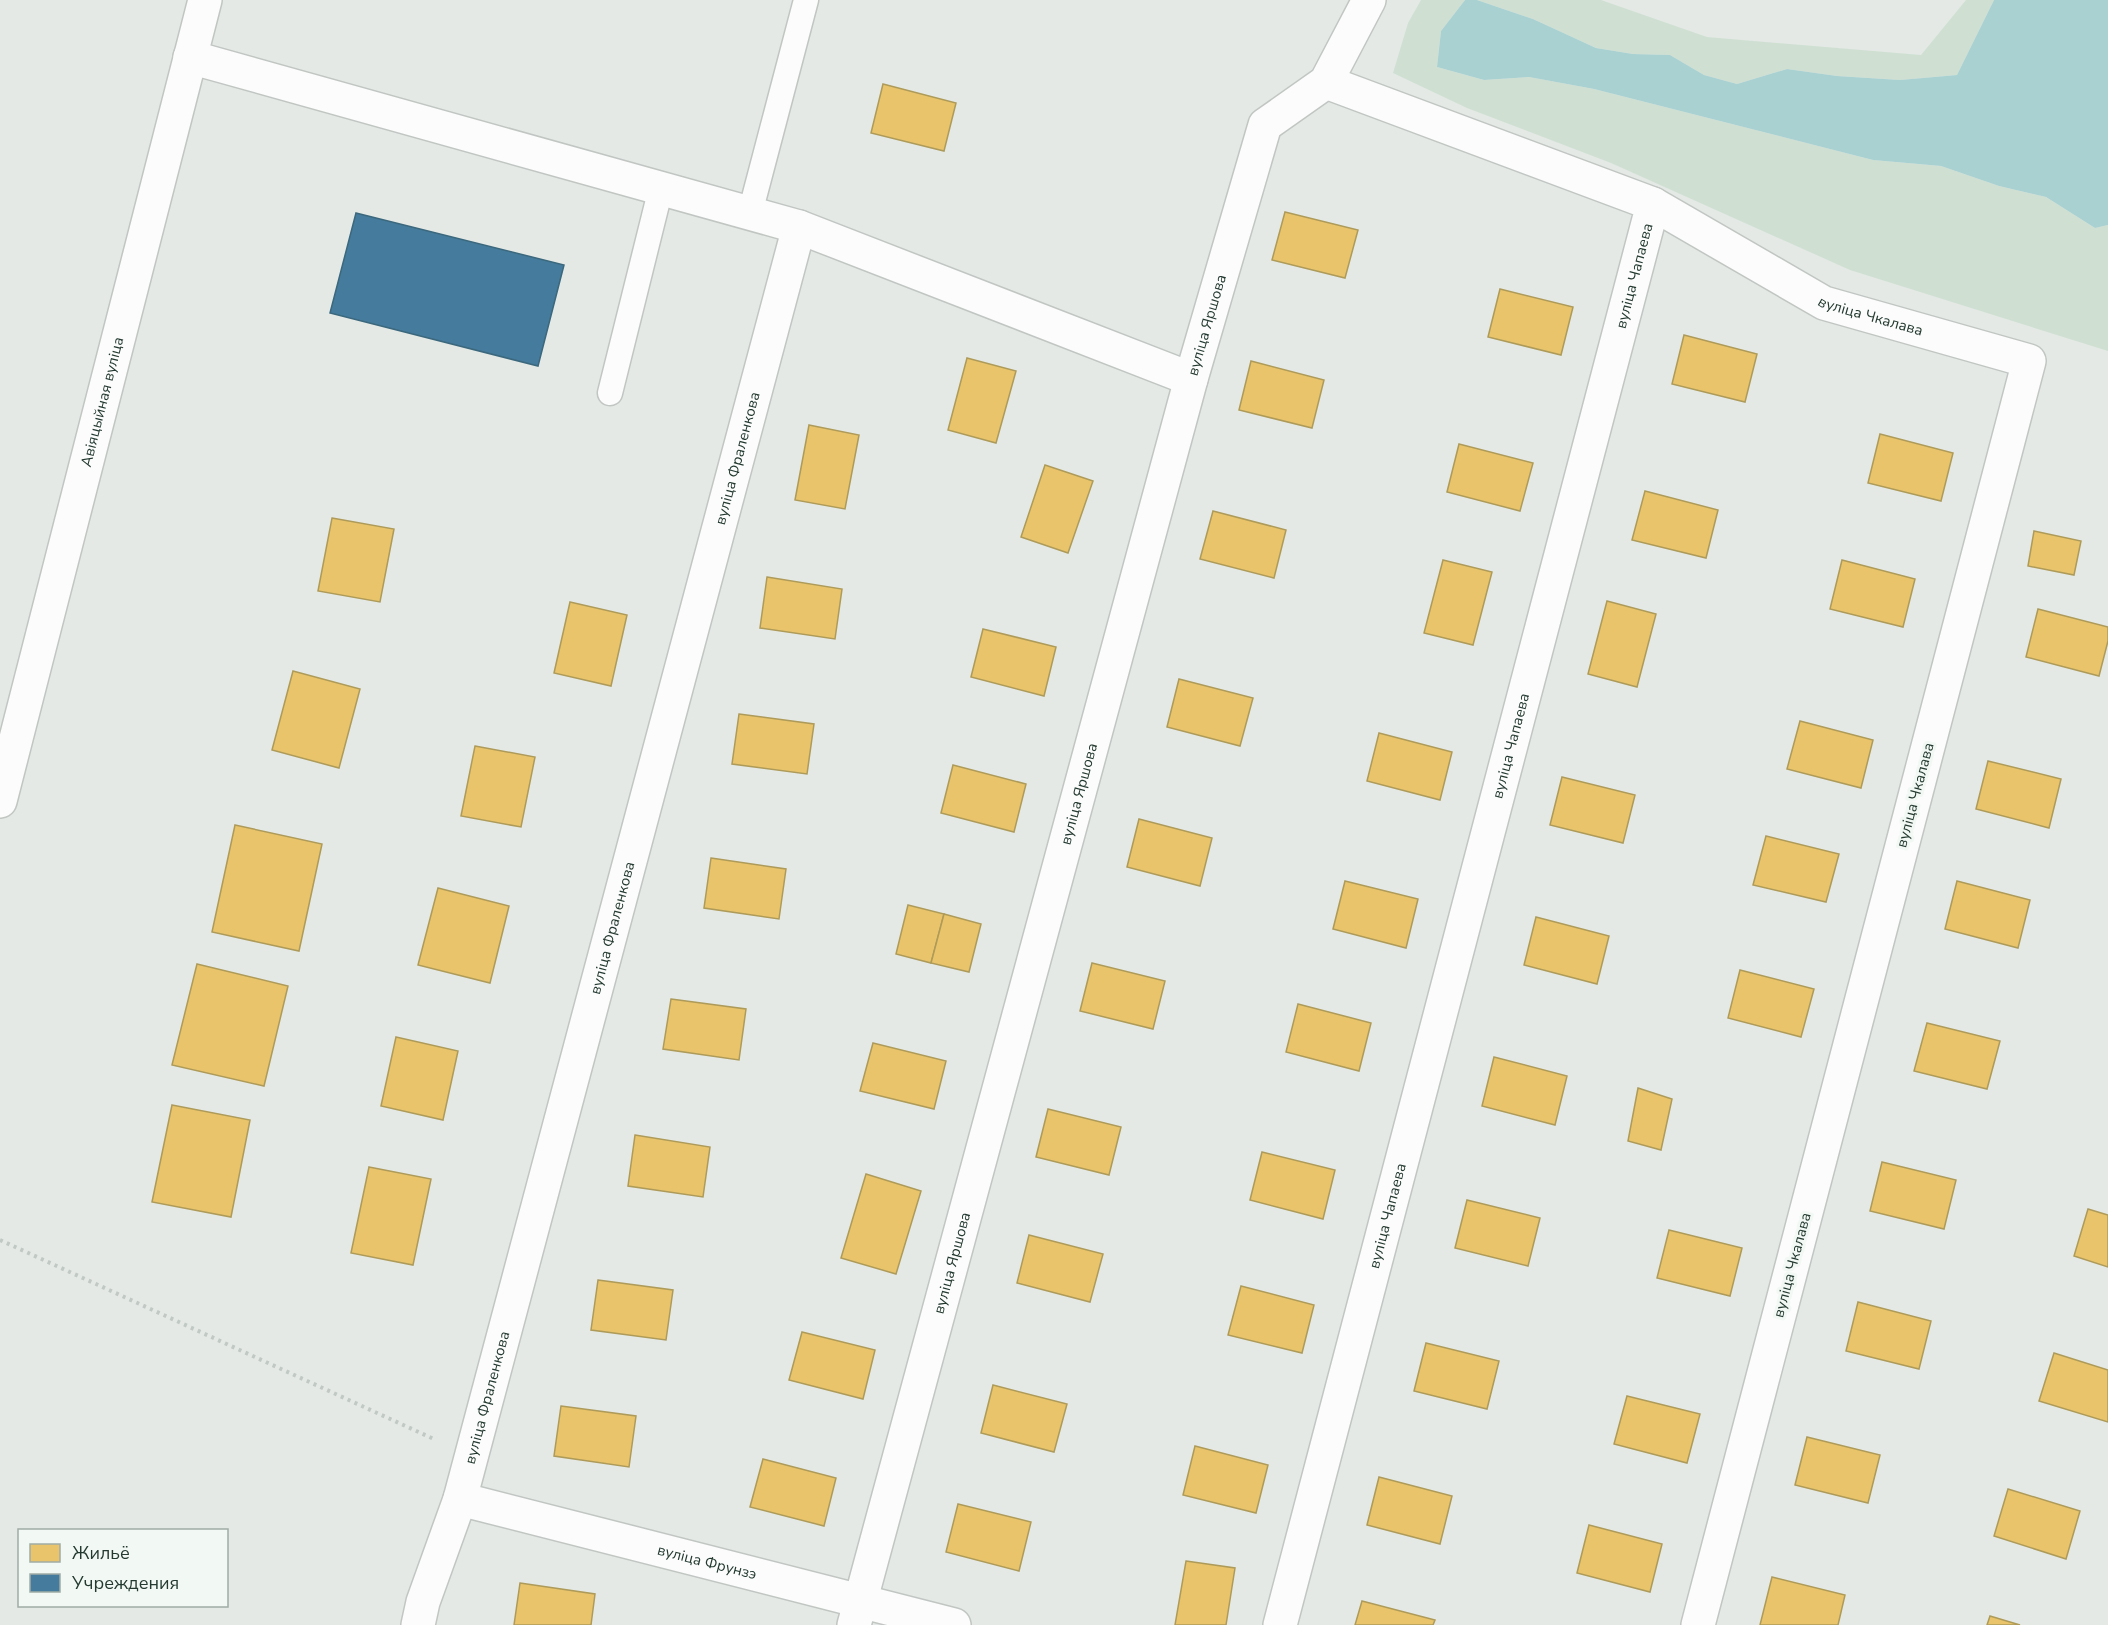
<svg xmlns="http://www.w3.org/2000/svg" width="2108" height="1625" viewBox="0 0 2108 1625" font-family="'Nunito Sans',sans-serif">
<rect width="100%" height="100%" fill="#e4e9e6"/>
<g fill="#cfe0d2">
<polygon points="1421,0 1465,0 1441,31 1437,67 1484,80 1529,77 1594,89 1873,160 1941,166 1999,186 2046,197 2095,228 2108,225 2108,351 1850,270 1611,163 1467,108 1393,73 1408,23"/>
<polygon points="1477,0 1601,0 1707,37 1921,55 1966,0 1994,0 1957,75 1900,80 1837,76 1787,69 1737,84 1704,75 1670,55 1633,54 1596,48 1533,19"/>
</g>
<polygon fill="#aad1d2" points="1465,0 1477,0 1533,19 1596,48 1633,54 1670,55 1704,75 1737,84 1787,69 1837,76 1900,80 1957,75 1994,0 2108,0 2108,225 2095,228 2046,197 1999,186 1941,166 1873,160 1594,89 1529,77 1484,80 1437,67 1441,31"/>
<g fill="#e9c46a" stroke="#ae9b59" stroke-width="1.5">
<polygon points="883,84 956,103 944,151 871,133"/>
<polygon points="1285,212 1358,230 1345,278 1272,260"/>
<polygon points="1500,289 1573,307 1561,355 1488,337"/>
<polygon points="1684,335 1757,354 1745,402 1672,384"/>
<polygon points="967,358 1016,371 996,443 948,430"/>
<polygon points="1251,361 1324,380 1312,428 1239,410"/>
<polygon points="809,425 859,435 845,509 795,500"/>
<polygon points="1880,434 1953,453 1941,501 1868,483"/>
<polygon points="1459,444 1533,463 1520,511 1447,492"/>
<polygon points="1045,465 1093,481 1068,553 1021,537"/>
<polygon points="1645,491 1718,510 1706,558 1632,540"/>
<polygon points="1213,511 1286,530 1274,578 1200,559"/>
<polygon points="332,518 394,529 380,602 318,591"/>
<polygon points="2034,531 2081,541 2074,575 2028,566"/>
<polygon points="1443,560 1492,572 1473,645 1424,633"/>
<polygon points="1842,560 1915,579 1903,627 1830,609"/>
<polygon points="767,577 842,589 835,639 760,628"/>
<polygon points="1607,601 1656,614 1637,687 1588,674"/>
<polygon points="570,602 627,615 611,686 554,673"/>
<polygon points="2038,609 2108,627 2108,641 2099,676 2026,657"/>
<polygon points="983,629 1056,647 1044,696 971,677"/>
<polygon points="293,671 360,689 339,768 272,750"/>
<polygon points="1179,679 1253,698 1240,746 1167,727"/>
<polygon points="739,714 814,724 807,774 732,764"/>
<polygon points="1800,721 1873,740 1861,788 1787,769"/>
<polygon points="1379,733 1452,752 1440,800 1367,781"/>
<polygon points="475,746 535,757 521,827 461,816"/>
<polygon points="1988,761 2061,779 2049,828 1976,809"/>
<polygon points="953,765 1026,784 1014,832 941,813"/>
<polygon points="1562,777 1635,795 1623,843 1550,825"/>
<polygon points="1139,819 1212,838 1200,886 1127,867"/>
<polygon points="235,825 322,844 299,951 212,932"/>
<polygon points="1766,836 1839,854 1826,902 1753,885"/>
<polygon points="711,858 786,869 779,919 704,908"/>
<polygon points="1345,881 1418,899 1406,948 1333,929"/>
<polygon points="1957,881 2030,900 2018,948 1945,929"/>
<polygon points="438,888 509,906 490,983 418,965"/>
<polygon points="908,905 944,914 931,963 896,954"/>
<polygon points="944,914 981,924 969,972 931,963"/>
<polygon points="1536,917 1609,936 1597,984 1524,965"/>
<polygon points="1092,963 1165,981 1153,1029 1080,1011"/>
<polygon points="197,964 288,986 264,1086 172,1065"/>
<polygon points="1740,970 1814,989 1801,1037 1728,1018"/>
<polygon points="671,999 746,1009 739,1060 663,1049"/>
<polygon points="1298,1004 1371,1023 1359,1071 1286,1052"/>
<polygon points="1927,1023 2000,1041 1987,1089 1914,1071"/>
<polygon points="396,1037 458,1051 443,1120 381,1106"/>
<polygon points="873,1043 946,1061 934,1109 860,1091"/>
<polygon points="1494,1057 1567,1076 1555,1125 1482,1106"/>
<polygon points="1638,1088 1672,1099 1661,1150 1628,1141"/>
<polygon points="172,1105 250,1120 231,1217 152,1202"/>
<polygon points="1048,1109 1121,1127 1109,1175 1036,1157"/>
<polygon points="635,1135 710,1147 703,1197 628,1186"/>
<polygon points="1262,1152 1335,1170 1323,1219 1250,1200"/>
<polygon points="1882,1162 1956,1180 1944,1229 1870,1211"/>
<polygon points="369,1167 431,1179 413,1265 351,1253"/>
<polygon points="866,1174 921,1191 896,1274 841,1258"/>
<polygon points="1467,1200 1540,1218 1528,1266 1455,1248"/>
<polygon points="2088,1209 2108,1215 2108,1267 2074,1256"/>
<polygon points="1669,1230 1742,1248 1730,1296 1657,1278"/>
<polygon points="1029,1235 1103,1254 1090,1302 1017,1283"/>
<polygon points="598,1280 673,1290 666,1340 591,1330"/>
<polygon points="1241,1286 1314,1305 1302,1353 1228,1335"/>
<polygon points="1858,1302 1931,1321 1919,1369 1846,1351"/>
<polygon points="802,1332 875,1350 863,1399 789,1380"/>
<polygon points="1426,1343 1499,1361 1487,1409 1414,1391"/>
<polygon points="2054,1353 2108,1370 2108,1422 2039,1401"/>
<polygon points="993,1385 1067,1404 1054,1452 981,1433"/>
<polygon points="1627,1396 1700,1414 1687,1463 1614,1444"/>
<polygon points="561,1406 636,1416 629,1467 554,1456"/>
<polygon points="1807,1437 1880,1455 1868,1503 1795,1485"/>
<polygon points="1195,1446 1268,1465 1256,1513 1183,1495"/>
<polygon points="763,1459 836,1478 824,1526 750,1507"/>
<polygon points="1379,1477 1452,1496 1440,1544 1367,1525"/>
<polygon points="2008,1489 2080,1511 2066,1559 1994,1536"/>
<polygon points="958,1504 1031,1522 1019,1571 946,1552"/>
<polygon points="1589,1525 1662,1544 1650,1592 1577,1573"/>
<polygon points="1186,1561 1235,1568 1226,1625 1175,1625"/>
<polygon points="1772,1577 1845,1595 1838,1625 1760,1625"/>
<polygon points="520,1583 595,1594 591,1625 514,1625"/>
<polygon points="1362,1601 1435,1620 1433,1625 1355,1625"/>
<polygon points="1990,1616 2020,1625 1987,1625"/>
</g>
<polygon fill="#457b9d" stroke="#3b687d" stroke-width="1.5" points="356,213 564,265 538,366 330,313"/>
<g fill="none" stroke-linecap="round" stroke-linejoin="round">
<g stroke="#c1c6c3" stroke-width="27">
<g id="service">
<polyline points="750,213 806,0"/>
<polyline points="610,393 661,188"/>
</g>
</g>
<g stroke="#c1c6c3" stroke-width="36">
<g id="minor">
<polyline points="190,57 799,227 1191,379"/>
<path id="s1" d="M1653,204L1824,303L2029,361L1698,1625"/>
<path id="s2" d="M460,1499L954,1625"/>
<path id="s3" d="M418,1625L423,1602L460,1499L799,227"/>
<path id="s4" d="M854,1625L1191,379L1265,125L1326,82L1369,0"/>
<path id="s5" d="M1280,1625L1653,204L1326,82"/>
</g>
</g>
<g stroke="#c1c6c3" stroke-width="36">
<g id="tertiary">
<path id="s6" d="M0,801L205,0"/>
</g>
</g>
<polyline stroke="#c1c9c4" stroke-width="4" stroke-dasharray="3 4.5" stroke-linecap="butt" points="0,1240 436,1440"/>
<use href="#service" stroke="#fbfcfb" stroke-width="24"/>
<use href="#minor" stroke="#fbfcfb" stroke-width="33"/>
<use href="#tertiary" stroke="#fbfcfb" stroke-width="33"/>
</g>
<g text-anchor="middle" dominant-baseline="central" stroke-width="6" stroke-linejoin="round" paint-order="stroke">
<g font-size="15" fill="#243a31" stroke="#f2f8f4">
<text stroke="none"><textPath href="#s5" startOffset="1395">вуліца Чапаева</textPath></text>
<text stroke="none"><textPath href="#s1" startOffset="246">вуліца Чкалава</textPath></text>
<text stroke="none"><textPath href="#s4" startOffset="1347">вуліца Яршова</textPath></text>
<text stroke="none"><textPath href="#s6" startOffset="412">Авіяцыйная вуліца</textPath></text>
<text stroke="none"><textPath href="#s3" startOffset="1210">вуліца Фраленкова</textPath></text>
<text stroke="none"><textPath href="#s5" startOffset="909">вуліца Чапаева</textPath></text>
<text stroke="none"><textPath href="#s4" startOffset="861">вуліца Яршова</textPath></text>
<text transform="translate(1915 795) rotate(-75)">вуліца Чкалава</text>
<text stroke="none"><textPath href="#s3" startOffset="724">вуліца Фраленкова</textPath></text>
<text stroke="none"><textPath href="#s5" startOffset="423">вуліца Чапаева</textPath></text>
<text stroke="none"><textPath href="#s4" startOffset="375">вуліца Яршова</textPath></text>
<text transform="translate(1792 1265) rotate(-75)">вуліца Чкалава</text>
<text stroke="none"><textPath href="#s3" startOffset="238">вуліца Фраленкова</textPath></text>
<text stroke="none"><textPath href="#s2" startOffset="255">вуліца Фрунзэ</textPath></text>
</g>
</g>
<rect x="18" y="1529" width="210" height="78" fill="#f2f8f4" stroke="#a0aca6" stroke-width="1.5"/>
<rect x="30" y="1544" width="30" height="18" fill="#e9c46a" stroke="#a0aca6" stroke-width="1.5"/>
<text x="72" y="1559" font-size="18" fill="#243a31">Жильё</text>
<rect x="30" y="1574" width="30" height="18" fill="#457b9d" stroke="#a0aca6" stroke-width="1.5"/>
<text x="72" y="1589" font-size="18" fill="#243a31">Учреждения</text>
</svg>
